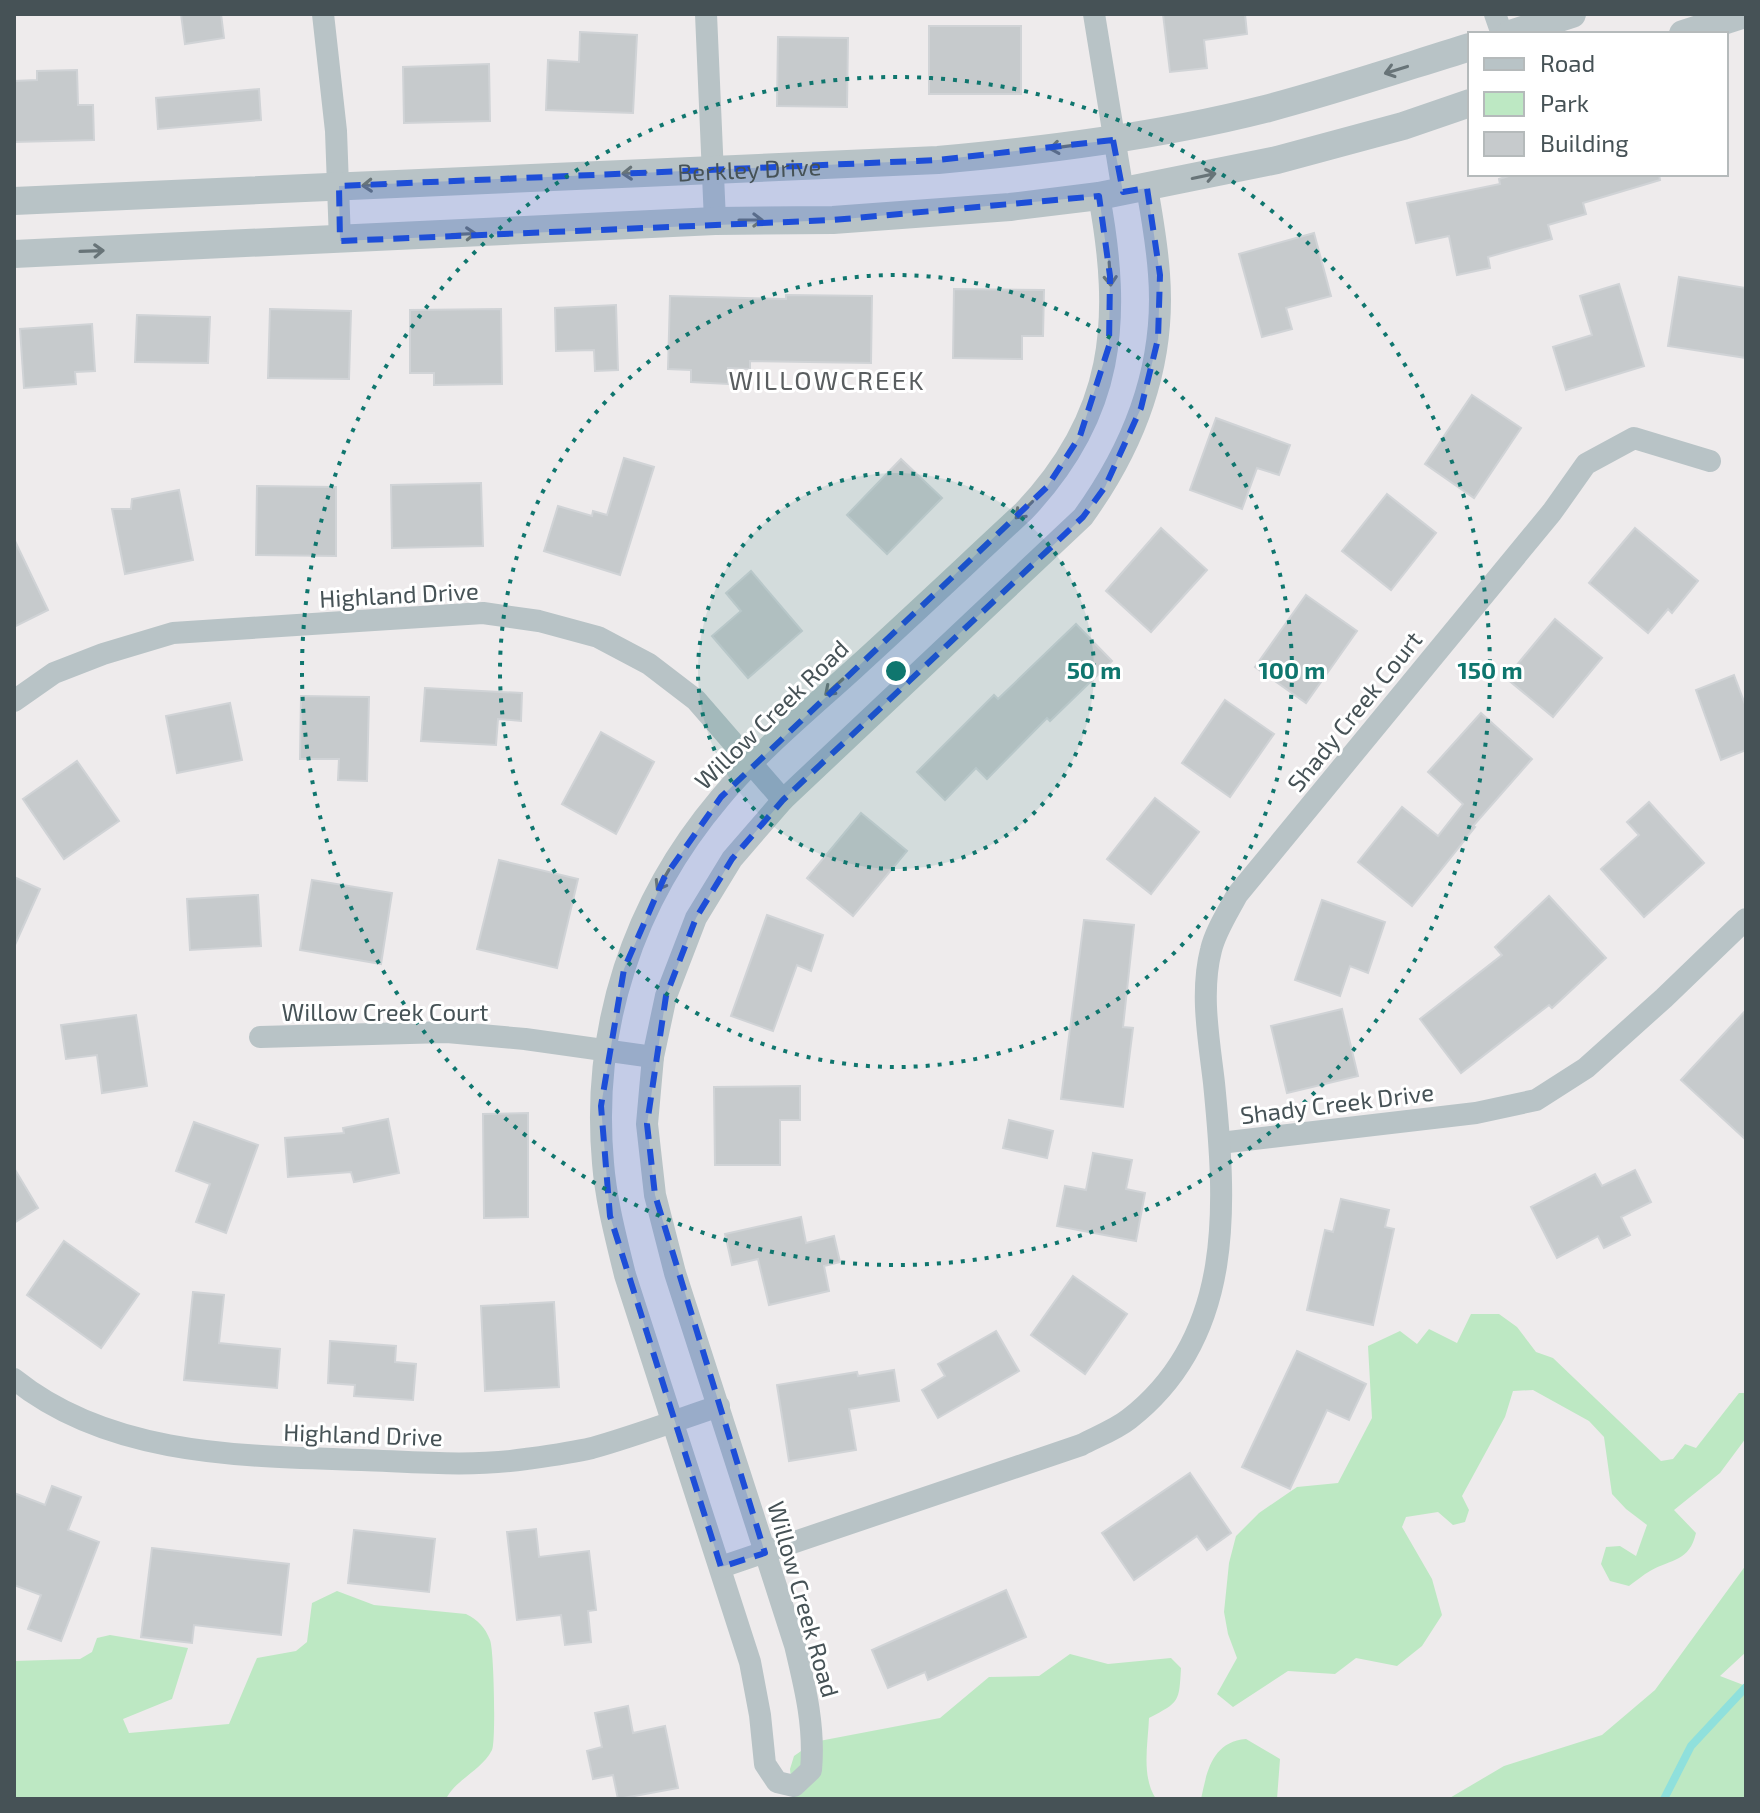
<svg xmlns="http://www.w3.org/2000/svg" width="1760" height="1813" viewBox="0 0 1760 1813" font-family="'Exo 2',sans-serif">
<rect width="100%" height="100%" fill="#eeebec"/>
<g fill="#bde8c3">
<path d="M1471,1314H1499L1517,1327L1536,1352L1553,1358L1661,1461L1673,1459L1685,1444L1696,1448L1739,1393H1746V1438L1720,1473L1674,1510L1696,1533C1689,1562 1673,1558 1650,1571C1643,1575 1636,1581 1629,1586L1610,1581L1601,1564L1606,1547L1620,1546L1636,1556L1647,1525L1626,1509L1612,1494L1604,1437L1589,1421L1533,1390L1513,1391L1505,1417L1462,1496L1469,1510L1465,1522L1453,1525L1438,1512L1406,1517L1402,1527L1432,1579L1442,1615L1422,1646L1397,1666L1356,1658L1335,1674L1288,1671L1233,1707L1217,1694L1237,1658L1228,1634L1224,1612L1229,1563L1236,1536L1259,1513L1297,1487L1338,1483L1372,1418L1368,1346L1400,1331L1417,1344L1429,1329L1457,1343Z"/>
<polygon points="1746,1565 1746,1652 1720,1676 1746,1686 1746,1799 1448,1799 1504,1766 1602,1735 1655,1690"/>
<path d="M337,1591L374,1605L466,1614C478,1620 485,1627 490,1640C494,1649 496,1743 492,1750C481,1771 456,1779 446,1799H14V1661L80,1659L92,1652L97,1638L110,1635L188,1648L172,1699L123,1719L129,1733L229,1724L257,1658L296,1651L307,1642L312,1603Z"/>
<path d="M1070,1654L1108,1664L1171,1658L1181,1668C1179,1702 1180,1702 1149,1718C1148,1744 1141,1776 1156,1799H793L790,1769L794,1756L814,1742L940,1718L989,1677L1039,1676Z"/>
<path d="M1246,1739L1280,1759L1277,1799H1201C1207,1771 1212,1742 1246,1739Z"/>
</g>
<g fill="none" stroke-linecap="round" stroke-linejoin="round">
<polyline stroke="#8fe0dc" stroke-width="8" points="1664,1799 1691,1746 1746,1687"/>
</g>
<g fill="#c6cacc" stroke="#d0d3d6" stroke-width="2">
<polygon points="181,14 221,14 224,38 185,44"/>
<polygon points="1163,14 1245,14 1247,34 1204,40 1207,68 1170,72"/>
<rect x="929" y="26" width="92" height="68"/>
<polygon points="580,32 637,35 633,113 546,110 548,60 579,62"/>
<polygon points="778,37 848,38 847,107 777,106"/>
<polygon points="489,64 490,121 404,123 403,67"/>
<polygon points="77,70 78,105 93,105 94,140 14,142 14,81 37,80 37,71"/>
<polygon points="259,89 261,120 158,129 156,98"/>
<polygon points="1515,174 1659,174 1660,180 1583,203 1586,214 1548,225 1552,239 1488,257 1490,268 1457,275 1449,236 1416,243 1407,203 1500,184 1499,179"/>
<polygon points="1314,233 1331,296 1286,308 1292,329 1262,337 1239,254"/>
<polygon points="1679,277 1746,288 1746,358 1668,346"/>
<polygon points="1619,284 1644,366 1566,390 1553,347 1592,335 1580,296"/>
<polygon points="954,289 1044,290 1043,336 1022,336 1022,359 953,358"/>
<polygon points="786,295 872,296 871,363 750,361 750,369 728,368 728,384 691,382 691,370 668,369 670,296 786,299"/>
<polygon points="616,305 618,370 595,371 594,350 556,351 555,308"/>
<polygon points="270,309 351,311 349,379 268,378"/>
<polygon points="501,309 502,384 434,385 434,373 410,373 410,310"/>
<polygon points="137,315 210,317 208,363 135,362"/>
<polygon points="92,324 95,371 75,372 76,384 24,388 20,329"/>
<polygon points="1472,395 1521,428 1474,498 1425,464"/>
<polygon points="1216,418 1290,445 1279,475 1257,468 1242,509 1190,490"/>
<polygon points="624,458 654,467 620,575 544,551 558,506 592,516 593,511 607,515"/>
<polygon points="901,459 942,498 887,554 847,515"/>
<polygon points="481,483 483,546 392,548 391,485"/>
<polygon points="257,486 336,487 336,556 256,555"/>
<polygon points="179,490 193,560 125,574 112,509 131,509 132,499"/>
<polygon points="1387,494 1436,533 1391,590 1342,551"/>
<polygon points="1161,528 1207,570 1151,632 1106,591"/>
<polygon points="1635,528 1698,581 1672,613 1668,609 1648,633 1589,583"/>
<polygon points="14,539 48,610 14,627"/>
<polygon points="751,571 802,631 748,678 712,636 741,611 726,593"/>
<polygon points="1306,595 1357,631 1306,703 1255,667"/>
<polygon points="1555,619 1602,658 1553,717 1506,678"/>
<polygon points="1076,624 1112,661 1050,721 1047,718 987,779 976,768 945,800 917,772 994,695 998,699"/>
<polygon points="1734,675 1746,707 1746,750 1721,760 1696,690"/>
<polygon points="425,688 522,693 521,721 498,719 496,745 421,741"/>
<polygon points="301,696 369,697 367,781 338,780 339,759 300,759"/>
<polygon points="1225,700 1274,734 1230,797 1182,763"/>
<polygon points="230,703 242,760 177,773 166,716"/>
<polygon points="1481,713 1532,759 1473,826 1475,827 1412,906 1358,862 1402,807 1438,836 1463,804 1428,772"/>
<polygon points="601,732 654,762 616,834 562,804"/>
<polygon points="77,761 119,821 64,859 23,799"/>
<polygon points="1155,798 1199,832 1151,894 1107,859"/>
<polygon points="1649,802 1704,863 1644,917 1601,869 1639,835 1627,822"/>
<polygon points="861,813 907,851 853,916 807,878"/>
<polygon points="499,860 578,879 557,968 477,949"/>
<polygon points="14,877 40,889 14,947"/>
<polygon points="312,880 392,893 381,964 300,950"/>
<polygon points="258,895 261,946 190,950 187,899"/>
<polygon points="1549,896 1606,958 1552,1008 1549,1005 1461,1073 1420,1019 1502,955 1495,947"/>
<polygon points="1322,900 1385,922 1368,973 1350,966 1340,996 1295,980"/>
<polygon points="767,915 823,935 811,971 797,965 773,1031 731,1016"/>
<polygon points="1084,920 1134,925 1123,1027 1133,1028 1123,1107 1061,1099"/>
<polygon points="1342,1009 1358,1076 1287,1093 1271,1026"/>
<polygon points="1746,1010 1746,1140 1681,1080"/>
<polygon points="136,1015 147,1086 102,1093 97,1055 66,1059 61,1025"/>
<polygon points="800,1086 800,1120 780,1120 780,1165 715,1165 714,1087"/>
<polygon points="528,1113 528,1217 484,1218 483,1114"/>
<polygon points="388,1119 399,1173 354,1182 351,1172 288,1177 285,1138 344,1133 343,1128"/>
<polygon points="1009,1120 1053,1131 1047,1158 1003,1148"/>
<polygon points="194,1122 258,1145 226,1233 196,1222 210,1184 176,1171"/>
<polygon points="1093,1153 1132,1160 1126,1189 1145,1193 1136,1241 1057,1226 1065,1186 1086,1190"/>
<polygon points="14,1168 38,1208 14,1223"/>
<polygon points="1635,1170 1651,1202 1621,1217 1630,1235 1604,1248 1598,1236 1557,1258 1531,1207 1595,1174 1602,1186"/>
<polygon points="1341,1199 1389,1210 1385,1227 1394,1229 1373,1325 1307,1310 1325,1230 1333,1232"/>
<polygon points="801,1217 806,1243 834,1236 840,1262 824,1266 829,1291 769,1305 758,1259 732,1265 725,1234"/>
<polygon points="64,1241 139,1294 101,1348 27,1295"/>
<polygon points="1073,1276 1127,1314 1085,1374 1031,1335"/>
<polygon points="193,1292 224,1295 219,1343 280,1349 277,1388 184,1380"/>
<polygon points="554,1302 559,1387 485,1391 481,1306"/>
<polygon points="996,1331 1019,1371 938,1418 922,1390 945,1376 938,1364"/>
<polygon points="330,1341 396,1346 395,1362 416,1364 413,1400 354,1396 355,1385 328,1383"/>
<polygon points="1297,1351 1366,1384 1349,1420 1327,1410 1290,1489 1242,1467"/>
<polygon points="894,1370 899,1401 849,1409 856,1450 789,1461 777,1385 857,1372 858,1376"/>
<polygon points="1190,1473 1231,1533 1207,1550 1197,1536 1134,1580 1102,1533"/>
<polygon points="52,1486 81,1497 68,1530 99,1542 61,1641 28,1629 41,1595 14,1585 14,1493 45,1505"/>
<polygon points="536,1529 539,1557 589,1551 596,1610 588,1611 591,1642 565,1645 561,1615 517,1620 507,1532"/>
<polygon points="354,1530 435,1539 429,1592 348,1583"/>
<polygon points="152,1548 289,1564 281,1635 194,1625 192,1643 141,1637"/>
<polygon points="1006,1590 1026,1637 928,1680 925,1672 888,1688 872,1650"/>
<polygon points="628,1706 633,1733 665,1726 678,1788 618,1799 613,1775 593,1779 587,1751 602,1747 595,1713"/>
</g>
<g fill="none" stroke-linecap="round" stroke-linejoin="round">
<g stroke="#b8c3c6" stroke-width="22">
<polyline points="323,14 336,131 340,241"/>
<polyline points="706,14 715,221"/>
<polyline points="1094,14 1123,192"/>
<polyline points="1495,14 1502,34"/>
<path d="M1099,196C1122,321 1115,415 1024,511C968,563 912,616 855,668C809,710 760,750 720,798C633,901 591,1028 603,1163C606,1201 616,1238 625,1275L750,1662L760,1715L765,1764L777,1782L794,1786L811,1770C815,1726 805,1687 795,1645L675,1273L655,1195L647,1124L653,1057L666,996L696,918L732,859L783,800L1083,517C1135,445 1166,363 1159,274C1157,245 1152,216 1147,188"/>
<polyline points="14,701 54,673 103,654 173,633 483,613 539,621 598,637 649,664 696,700 783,800"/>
<polyline points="260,1037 447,1032 525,1039 653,1057"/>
<polyline points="1220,1143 1476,1113 1536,1100 1586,1068 1664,998 1746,919"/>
<path d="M14,1379C111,1457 245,1456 362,1460C416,1462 472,1467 526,1459C548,1456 571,1453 592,1448C635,1436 677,1420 719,1406"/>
<path d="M721,1567L1081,1445C1096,1437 1115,1430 1129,1419C1236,1336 1226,1204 1214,1083C1209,1040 1200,993 1211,950C1215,932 1228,912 1237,895L1552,512L1586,464L1634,438L1710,461"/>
</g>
<g stroke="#b8c3c6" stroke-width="28">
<polyline points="1510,34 1572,14"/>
<polyline points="1683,34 1745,14"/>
<path id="s1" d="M14,201L938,160C1047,150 1158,136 1265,109C1334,91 1402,68 1470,47"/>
<polyline points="14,254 715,221 833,220 1010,207 1099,196 1277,160 1403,126 1470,103"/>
</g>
</g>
<defs><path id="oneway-shaft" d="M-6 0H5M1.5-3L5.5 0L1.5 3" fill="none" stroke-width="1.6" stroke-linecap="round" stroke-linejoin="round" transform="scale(2)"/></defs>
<g stroke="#687478">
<use href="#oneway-shaft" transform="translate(1396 70) rotate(163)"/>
<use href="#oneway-shaft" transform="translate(1061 147) rotate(172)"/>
<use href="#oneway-shaft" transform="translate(634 173) rotate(177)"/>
<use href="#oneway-shaft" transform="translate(1204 176) rotate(-12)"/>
<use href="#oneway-shaft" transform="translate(374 185) rotate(177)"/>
<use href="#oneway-shaft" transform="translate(751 220)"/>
<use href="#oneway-shaft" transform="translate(464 234) rotate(-3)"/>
<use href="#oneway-shaft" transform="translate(92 251) rotate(-2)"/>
<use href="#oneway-shaft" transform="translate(1110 274) rotate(86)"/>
<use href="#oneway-shaft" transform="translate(1024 510) rotate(135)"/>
<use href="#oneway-shaft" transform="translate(834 687) rotate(138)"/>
<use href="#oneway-shaft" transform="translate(663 880) rotate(120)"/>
</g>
<path fill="#1d4ed8" fill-opacity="0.2" stroke="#1d4ed8" stroke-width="6" stroke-dasharray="16 10" stroke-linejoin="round" d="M1113,140L1123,192L1147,188L1160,275L1158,339L1141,408L1105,487L1083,517L783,800L732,859L696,918L666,996L647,1124L655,1195L765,1553L721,1567L610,1216L601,1106L624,969L664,878L721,797L1047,487L1080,436L1109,346L1110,276L1099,196L833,220L340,241L339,186L938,160Z"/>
<circle cx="896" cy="671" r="198" fill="#0f766e" fill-opacity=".12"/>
<g fill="none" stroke="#0f766e" stroke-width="4" stroke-dasharray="4 8">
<circle cx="896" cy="671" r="198"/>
<circle cx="896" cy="671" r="396"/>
<circle cx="896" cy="671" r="594"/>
</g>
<g text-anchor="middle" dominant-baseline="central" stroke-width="6" stroke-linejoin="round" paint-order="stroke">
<g font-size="24" fill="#465256" stroke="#fff">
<text stroke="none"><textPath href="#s1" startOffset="736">Berkley Drive</textPath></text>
<text transform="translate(399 594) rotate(-3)">Highland Drive</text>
<text transform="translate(1354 711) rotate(-51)">Shady Creek Court</text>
<text transform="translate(771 714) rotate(-44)">Willow Creek Road</text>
<text x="385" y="1011">Willow Creek Court</text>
<text transform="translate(1337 1103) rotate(-7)">Shady Creek Drive</text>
<text transform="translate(363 1434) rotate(2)">Highland Drive</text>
<text transform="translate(804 1599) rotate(74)">Willow Creek Road</text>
</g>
<g font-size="26" letter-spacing="2" fill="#595d5f" stroke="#fff">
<text x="827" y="379">WILLOWCREEK</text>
</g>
</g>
<circle cx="896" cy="671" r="12" fill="#0f766e" stroke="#fff" stroke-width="4"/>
<g font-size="24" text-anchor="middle" font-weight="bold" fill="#0f766e" stroke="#fff" stroke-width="6" stroke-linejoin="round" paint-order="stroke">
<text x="1094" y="679">50 m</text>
<text x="1292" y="679">100 m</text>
<text x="1490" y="679">150 m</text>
</g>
<rect width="1760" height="1813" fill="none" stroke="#465256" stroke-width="32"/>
<rect x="1468" y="32" width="260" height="144" fill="#ffffff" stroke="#b5babb" stroke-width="2"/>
<rect x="1484" y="58" width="40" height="12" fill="#b8c3c6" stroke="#b5babb" stroke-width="2"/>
<text x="1540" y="72" font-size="24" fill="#465256">Road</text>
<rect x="1484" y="92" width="40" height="24" fill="#bde8c3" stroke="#b5babb" stroke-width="2"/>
<text x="1540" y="112" font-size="24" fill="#465256">Park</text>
<rect x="1484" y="132" width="40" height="24" fill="#c6cacc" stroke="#b5babb" stroke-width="2"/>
<text x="1540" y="152" font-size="24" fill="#465256">Building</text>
</svg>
